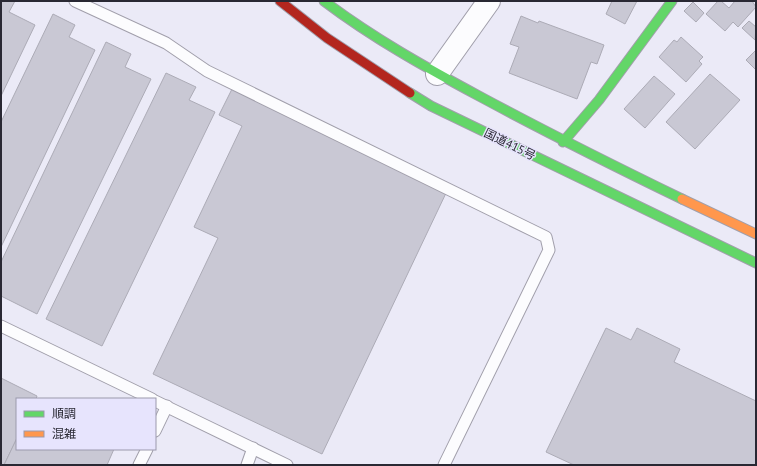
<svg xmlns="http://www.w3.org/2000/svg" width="757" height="466" viewBox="0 0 757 466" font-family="'PT Sans','Noto Sans JP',sans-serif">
<rect width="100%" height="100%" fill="#ebeaf7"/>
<g fill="#c9c8d4" stroke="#acabb6">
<polygon points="1,1 15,1 9,12 35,25 1,96"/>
<polygon points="612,1 637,1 625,24 606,14"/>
<polygon points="718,1 721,1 729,8 735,1 752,1 756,7 738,27 733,22 725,31 706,14"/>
<polygon points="693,2 704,13 696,22 684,11"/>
<polygon points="53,14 75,25 69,37 95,50 1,247 1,122"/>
<polygon points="521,16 538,23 539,21 604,45 597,64 591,62 577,99 509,73 519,47 510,44"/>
<polygon points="749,21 756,27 755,40 742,28"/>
<polygon points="681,37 703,57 699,61 702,64 686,82 659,57 674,40 677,42"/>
<polygon points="106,42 131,54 125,67 151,79 37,314 1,296 1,262"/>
<polygon points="756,50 756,70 746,60"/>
<polygon points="166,73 196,87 189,100 215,112 102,346 46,319"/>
<polygon points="710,74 740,100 695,149 666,122"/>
<polygon points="654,76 675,94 645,128 624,109"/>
<polygon points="232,89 447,191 322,454 153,374 218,238 194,227 242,126 219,115"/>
<polygon points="606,328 631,340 637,328 680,349 674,362 756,401 756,465 574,465 546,452"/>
<polygon points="1,378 37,396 36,399 17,399 17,438 4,465 1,465"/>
<polygon points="17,438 17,449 114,449 107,465 4,465"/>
</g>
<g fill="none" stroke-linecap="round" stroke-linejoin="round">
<g stroke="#a19fab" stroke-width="13">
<g id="lane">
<polyline points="75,1 166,43 207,71 546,237 549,250 444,465"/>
<polyline points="1,326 152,399"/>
<polyline points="155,401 287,465"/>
<polyline points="155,431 167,406"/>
<polyline points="139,465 147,449"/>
<polyline points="247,465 253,448"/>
</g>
</g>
<g stroke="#a19fab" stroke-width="24">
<polyline id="street" points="437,74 489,1"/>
</g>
<g stroke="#a19fab" stroke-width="11">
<g id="fast">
<path d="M324,1C373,38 425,67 479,96C546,132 614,166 682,199"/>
<polyline points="410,93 431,106 756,263"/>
<polyline points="563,142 599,100 672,1"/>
</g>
</g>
<g stroke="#a19fab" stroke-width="11">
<polyline id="slow" points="682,199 756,234"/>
</g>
<g stroke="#a19fab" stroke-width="11">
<polyline id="jam" points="280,1 327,38 410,93"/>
</g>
<use href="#lane" stroke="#fcfcfe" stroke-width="11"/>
<use href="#street" stroke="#fcfcfe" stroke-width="22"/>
<use href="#fast" stroke="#63d668" stroke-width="9"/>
<use href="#slow" stroke="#ff974d" stroke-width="9"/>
<use href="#jam" stroke="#b3261e" stroke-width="9"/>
</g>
<g text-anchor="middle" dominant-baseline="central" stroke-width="3" stroke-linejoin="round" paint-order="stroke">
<g font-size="12" fill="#292833" stroke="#e7e4fd">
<text transform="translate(510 144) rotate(26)">国道415号</text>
</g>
</g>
<rect width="757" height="466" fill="none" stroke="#292833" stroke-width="4"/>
<rect x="16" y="398" width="140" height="52" fill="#e7e4fd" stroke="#9b99ac"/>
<rect x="24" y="411" width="20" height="6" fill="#63d668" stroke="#9b99ac"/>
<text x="52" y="418" font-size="12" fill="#292833">順調</text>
<rect x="24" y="431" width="20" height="6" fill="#ff974d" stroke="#9b99ac"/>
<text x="52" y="438" font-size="12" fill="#292833">混雑</text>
</svg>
